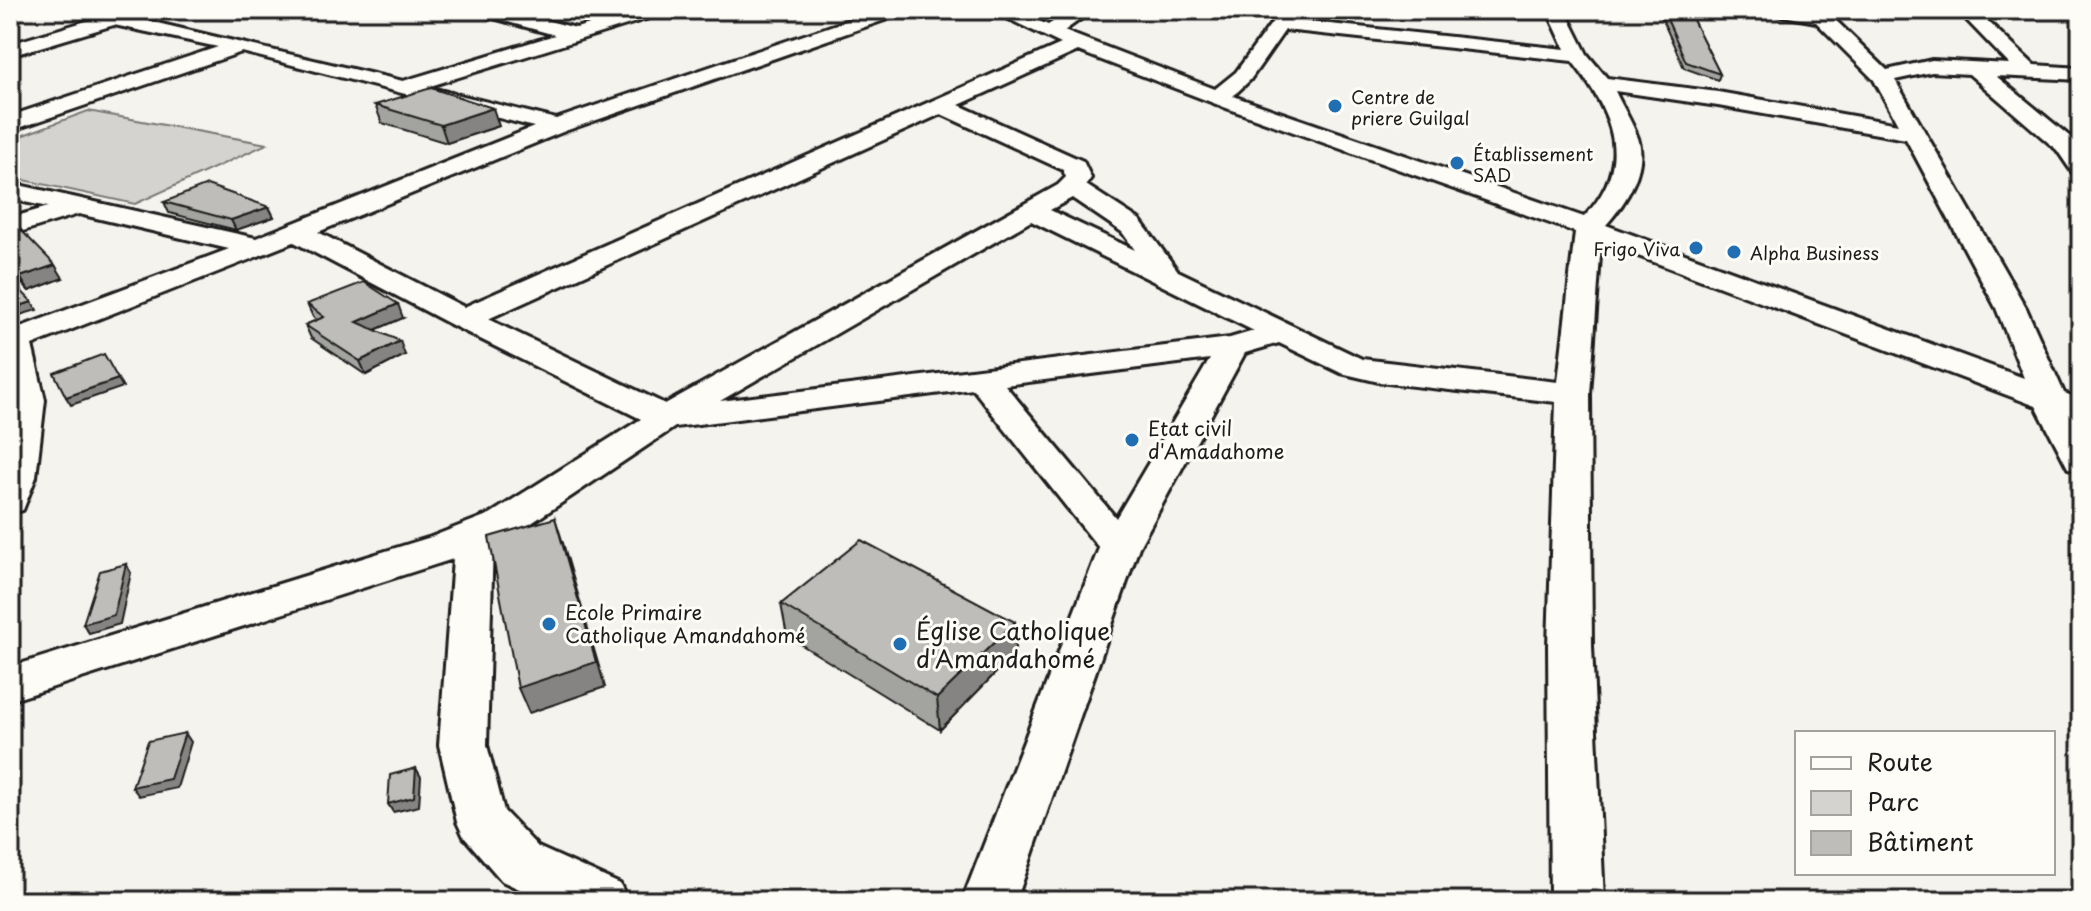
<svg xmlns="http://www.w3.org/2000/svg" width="2091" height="911" viewBox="0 0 2091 911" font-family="'Playpen Sans',sans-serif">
<rect width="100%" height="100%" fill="#f4f3ee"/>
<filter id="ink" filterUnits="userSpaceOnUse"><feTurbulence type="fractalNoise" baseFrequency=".0125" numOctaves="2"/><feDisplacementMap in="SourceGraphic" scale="16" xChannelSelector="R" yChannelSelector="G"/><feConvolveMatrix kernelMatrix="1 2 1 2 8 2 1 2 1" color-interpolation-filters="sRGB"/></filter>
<g filter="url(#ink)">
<polygon fill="#d4d3cf" stroke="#787876" stroke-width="2" points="88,111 267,144 135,204 10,177 10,140"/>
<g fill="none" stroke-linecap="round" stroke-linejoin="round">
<g stroke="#1c1c1c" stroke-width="6">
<path id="minor" d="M123,10H144L142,16L136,18L403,81L555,35L479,14L476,10H506L576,28L637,10H665L662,14L427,87L556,119L878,10H905L902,14L565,131L318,232L464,307L1061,44L990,10H1014L1048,25L1071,10H1093L1064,31L1215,89L1236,72L1281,10H1299L1292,20L1565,49L1547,10H1565L1587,54L1607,78L1718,92L1898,124L1874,80L1816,22L1778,15L1769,10H1825L1887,70L1932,60L2009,64L1957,10H1976L2034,65L2081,68V80L1996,76L2074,140L2081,149V174L2072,172L2057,150L1969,74L1932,72L1895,80L2026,308L2064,393L2081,399V421H2078L2081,426V471L2068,468L2036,406L1601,242L1590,394L1592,646L1604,901H1550L1548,646L1556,402L1379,382L1341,373L1279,343L1245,353L1139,547L1016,901H962L1099,548L973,389L675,427L518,532L493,542L487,745L504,811L538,847L620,884L628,901H545L502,881L464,837L457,822L439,745L453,559L10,701V667L431,537L490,514L641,419L452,325L294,242L32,345L45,400L36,477L23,510L10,513V331L229,249L79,214L10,235V218L48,207L10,199V183L256,238L534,127L242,52L10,131V116L218,47L114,25L10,56V44ZM1285,30L1572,61C1613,113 1635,163 1584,217L1233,96L1250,80ZM1078,51L1229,109L1575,232L1558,382L1362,359L1178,271L1140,220L1086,185L1091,178L1083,161L959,105ZM1615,91L1718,106L1906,139L1996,308L2024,378L1606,225C1626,203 1648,168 1638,138C1632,122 1622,106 1615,91ZM941,114L1063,170L1066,177L1058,185L665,404L488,319ZM1072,198L1122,232L1135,250L1050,210ZM1031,221L1254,331L1230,338L720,401ZM1210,359L1116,518L1005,385Z"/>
</g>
<use href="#minor" fill="#fdfcf7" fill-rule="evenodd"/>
</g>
<g fill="#a3a3a0" stroke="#1c1c1c" stroke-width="2">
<polygon points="1658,10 1688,10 1720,74 1718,80 1684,68"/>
<polygon points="2080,40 2081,40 2081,61 2076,56 2079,50 2076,47"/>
<polygon points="375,105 499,126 447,143 382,123"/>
<polygon points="164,202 269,207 274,217 236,230 169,213"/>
<polygon points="10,232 63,278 29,291 10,271"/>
<polygon points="307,304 403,318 375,330 405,355 366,375 311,338 305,325 317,320 313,317"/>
<polygon points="781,604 1015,653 940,730 787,636"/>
</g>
<g fill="#858482" stroke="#1c1c1c" stroke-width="2">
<polygon points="493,108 499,126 447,143 441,125"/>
<polygon points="269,207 274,217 236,230 231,220"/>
<polygon points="55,265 63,278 29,291 20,277"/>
<polygon points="32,302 37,310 10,318 10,309"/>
<polygon points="398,304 403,318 363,335 357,322"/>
<polygon points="10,319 15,326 10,328"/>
<polygon points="400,341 405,355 366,375 360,361"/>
<polygon points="118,379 123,387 71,405 66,397"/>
<polygon points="555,518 563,543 605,687 529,713 518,688"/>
<polygon points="126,564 131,573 120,624 89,633 83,624"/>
<polygon points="1015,622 1015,653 940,730 937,698"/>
<polygon points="185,733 191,742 177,788 139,796 132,787"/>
<polygon points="416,768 421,777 419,806 393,812 388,804"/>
</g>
<g fill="#bebdba" stroke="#1c1c1c" stroke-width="2">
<polygon points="1663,10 1688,10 1720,74 1686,62"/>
<polygon points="431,88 493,108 441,125 375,105"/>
<polygon points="207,185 269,207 231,220 164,202"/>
<polygon points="20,229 55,265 20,277 10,266 10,232"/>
<polygon points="10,279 32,302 10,309"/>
<polygon points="364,282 398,304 357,322 400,341 360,361 305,325 324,317 307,304"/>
<polygon points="104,354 118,379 66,397 54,373"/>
<polygon points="555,518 596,662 518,688 489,537"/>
<polygon points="861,540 1015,622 937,698 781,604"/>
<polygon points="126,564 114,615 83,624 100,571"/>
<polygon points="185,733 170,779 132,787 148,741"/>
<polygon points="416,768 414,797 388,804 390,775"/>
</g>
</g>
<g fill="#1f6fb2" stroke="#fdfcf7" stroke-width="3">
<circle cx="1335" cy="106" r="8"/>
<circle cx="1457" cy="163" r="8"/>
<circle cx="1696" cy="248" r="8"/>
<circle cx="1734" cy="252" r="8"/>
<circle cx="1132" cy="440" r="8"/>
<circle cx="549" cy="624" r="8"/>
<circle cx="900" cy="644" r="8"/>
</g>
<g text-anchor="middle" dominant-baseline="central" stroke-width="6" stroke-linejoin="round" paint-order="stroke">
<g font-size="18" fill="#1c1c1c" stroke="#fdfcf7" text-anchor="start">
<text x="1351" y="96">Centre de<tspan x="1351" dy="21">priere Guilgal</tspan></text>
<text x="1473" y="153">Établissement<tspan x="1473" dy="21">SAD</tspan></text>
<text x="1680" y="248" text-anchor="end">Frigo Viva</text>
<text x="1750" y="252">Alpha Business</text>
</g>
<g font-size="20" fill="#1c1c1c" stroke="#fdfcf7" text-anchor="start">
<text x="1148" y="428">Etat civil<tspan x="1148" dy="23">d'Amadahome</tspan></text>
<text x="565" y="612">Ecole Primaire<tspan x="565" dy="23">Catholique Amandahomé</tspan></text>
</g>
<g font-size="24" fill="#1c1c1c" stroke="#fdfcf7" text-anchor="start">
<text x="916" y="630">Église Catholique<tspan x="916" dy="28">d'Amandahomé</tspan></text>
</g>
</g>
<rect width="2091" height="911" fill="none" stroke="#fdfcf7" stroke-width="40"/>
<rect x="20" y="20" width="2051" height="871" fill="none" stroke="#1c1c1c" stroke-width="3" filter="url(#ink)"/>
<rect x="1795" y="731" width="260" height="144" fill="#fdfcf7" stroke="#a3a29f" stroke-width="2"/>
<rect x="1811" y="757" width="40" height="12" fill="#fdfcf7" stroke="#a3a29f" stroke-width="2"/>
<text x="1867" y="771" font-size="24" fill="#1c1c1c">Route</text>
<rect x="1811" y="791" width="40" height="24" fill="#d4d3cf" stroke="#a3a29f" stroke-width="2"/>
<text x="1867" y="811" font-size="24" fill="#1c1c1c">Parc</text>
<rect x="1811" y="831" width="40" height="24" fill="#bebdba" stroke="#a3a29f" stroke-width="2"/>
<text x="1867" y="851" font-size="24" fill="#1c1c1c">Bâtiment</text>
</svg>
